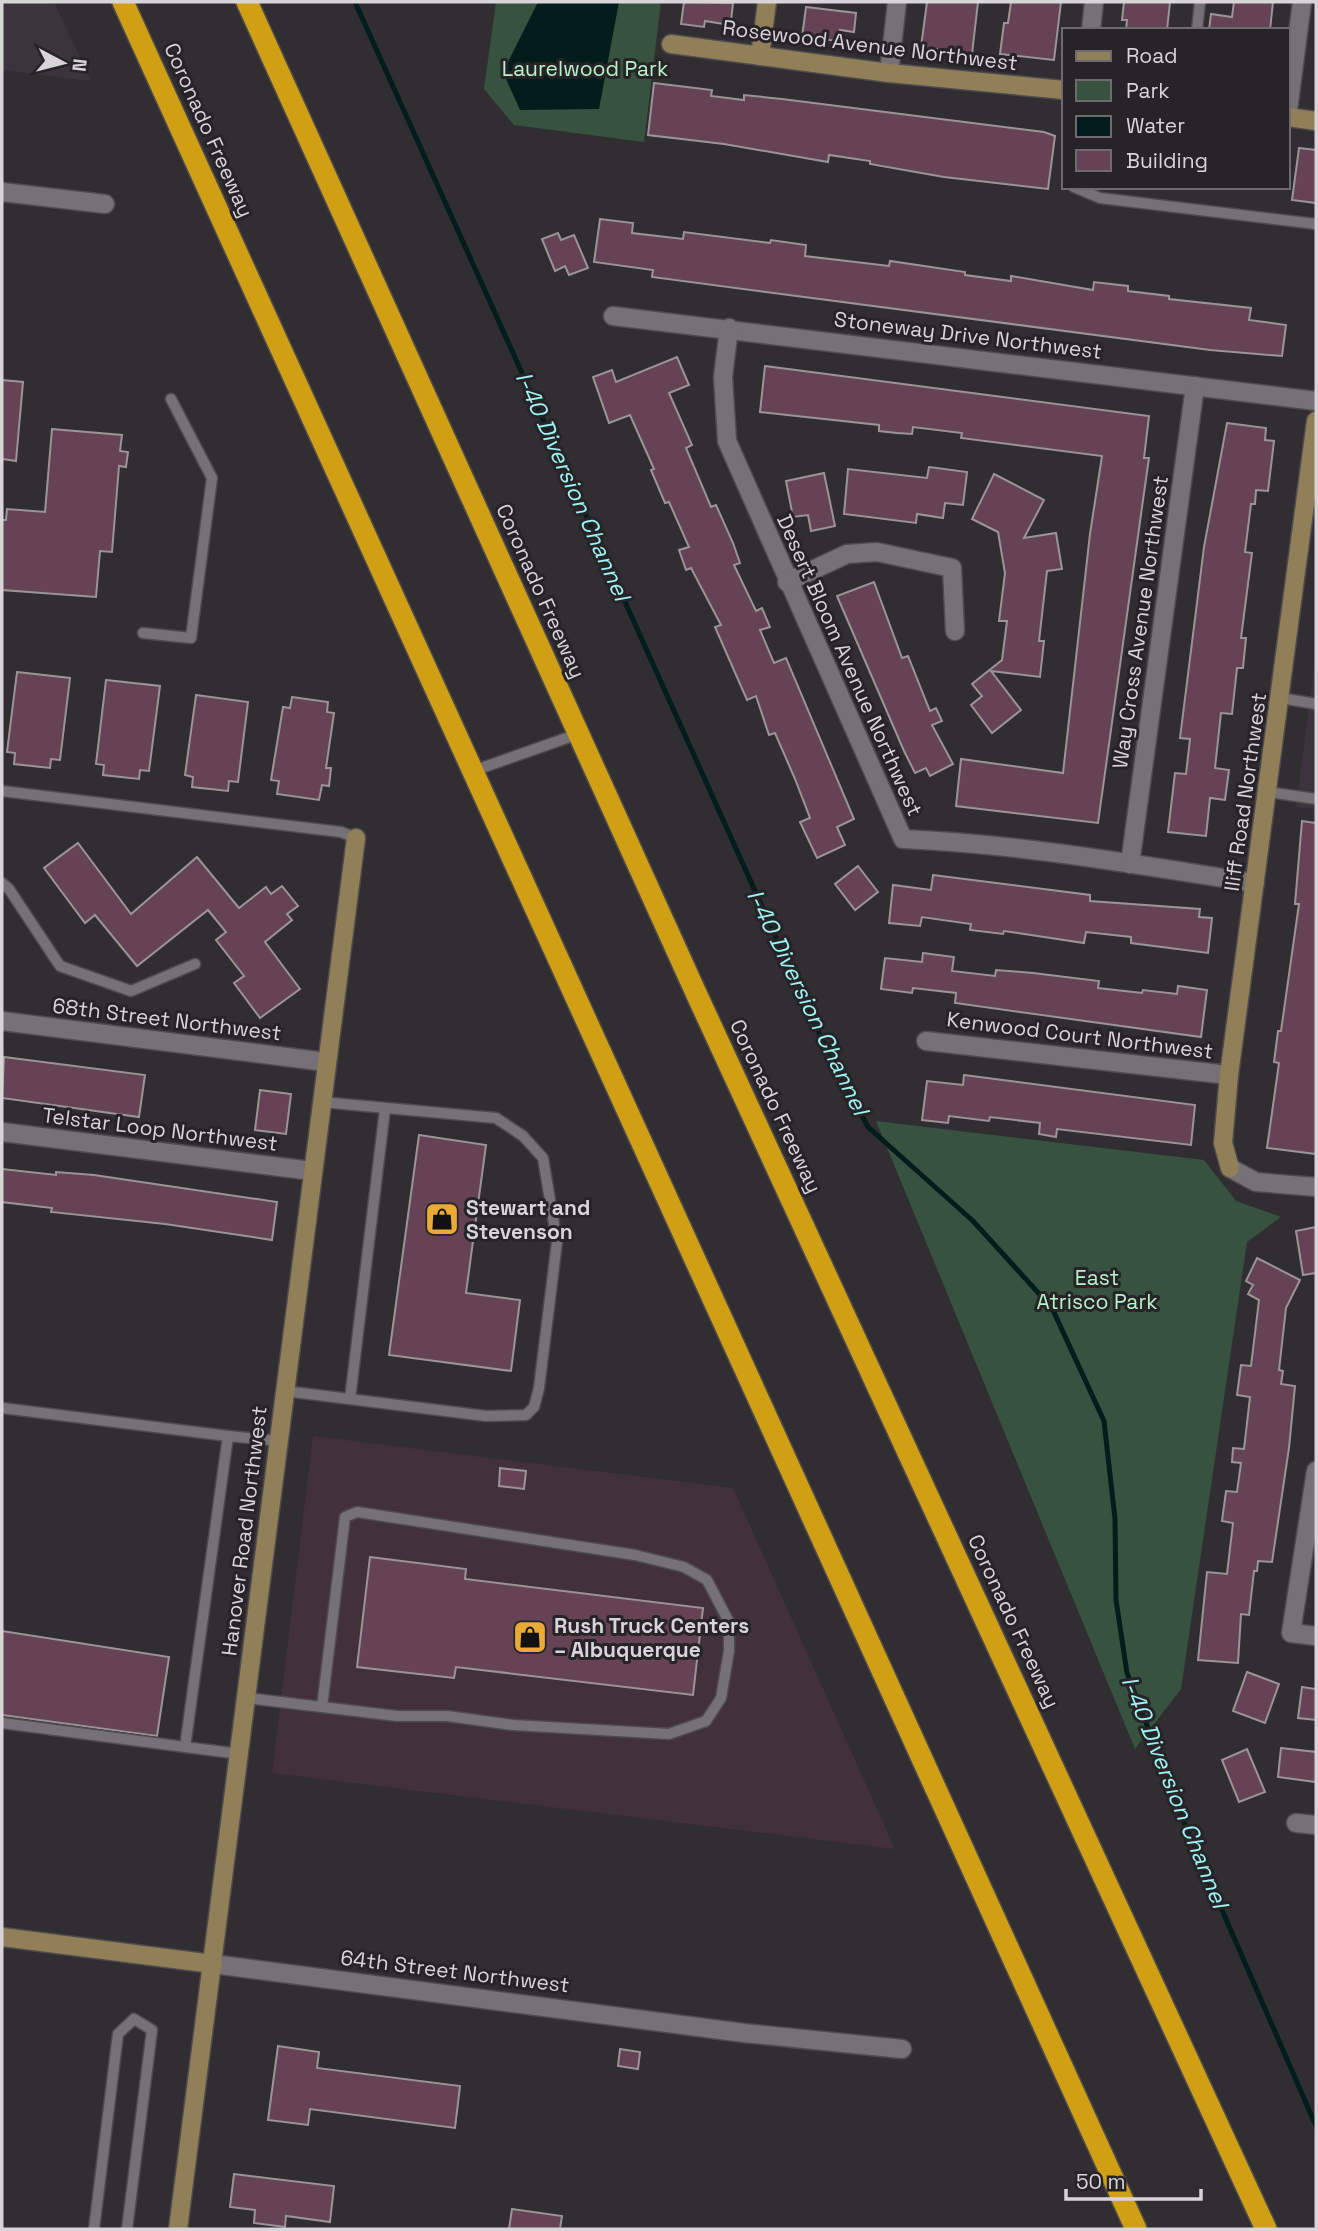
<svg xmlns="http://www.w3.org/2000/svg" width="1318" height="2231" viewBox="0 0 1318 2231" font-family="'Space Grotesk',sans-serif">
<rect width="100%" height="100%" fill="#312e32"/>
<g fill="#3c343d">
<polygon points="2,2 54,2 91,81 2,70"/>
<polygon points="1316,654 1316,809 1296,807"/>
</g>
<polygon fill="#42313b" points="313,1436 733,1488 895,1849 272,1773"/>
<g fill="#375340">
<polygon points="496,2 661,2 644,142 514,125 484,89"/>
<polygon points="876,1121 1204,1160 1236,1201 1281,1217 1247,1242 1181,1689 1135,1749"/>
</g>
<polygon fill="#031c1c" points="538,2 619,2 599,109 520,110 503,72"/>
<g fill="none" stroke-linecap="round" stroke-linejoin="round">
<polyline stroke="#031c1c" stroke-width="5" points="355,2 819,1033 868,1127 973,1221 1052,1308 1104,1421 1115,1519 1116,1600 1127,1673 1185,1825 1316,2126"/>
</g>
<g fill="#654354" stroke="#9b9497" stroke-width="2">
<polygon points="684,2 733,3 731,21 724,20 724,24 705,21 704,27 681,24"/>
<polygon points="927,2 978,2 972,54 921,47"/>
<polygon points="1011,2 1061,2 1054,60 1000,54 1004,23 1008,23"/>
<polygon points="1124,2 1170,2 1167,30 1126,30 1127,20 1122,20"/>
<polygon points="1234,2 1273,2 1270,30 1209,30 1211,14 1232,17"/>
<polygon points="806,7 856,13 854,32 840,30 838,41 802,37"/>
<polygon points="654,83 712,90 711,96 744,100 744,95 782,99 1044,132 1055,136 1048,189 944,177 870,164 870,161 829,155 828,162 724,144 648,135"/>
<polygon points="1299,148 1316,150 1316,203 1292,200"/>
<polygon points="600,219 633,223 632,233 683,239 684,232 770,243 771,240 806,245 805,256 889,266 890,261 965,272 965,275 1011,281 1011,276 1093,290 1094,282 1128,286 1128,291 1169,296 1169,299 1251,308 1249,320 1286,325 1282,356 1210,350 652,277 653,270 594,262"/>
<polygon points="558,233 561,240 574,235 588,268 569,275 565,266 555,271 542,239"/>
<polygon points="677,357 689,385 669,393 692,445 686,448 711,507 716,505 733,543 740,563 734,565 756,611 762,608 770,627 760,630 774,663 786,658 854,819 837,827 845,845 817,858 800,822 810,818 795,779 775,733 769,735 756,696 747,700 715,627 721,625 691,568 686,570 679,550 689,547 669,502 665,503 651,470 654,469 630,415 609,423 593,377 612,370 616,382"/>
<polygon points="765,366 1149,416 1144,458 1149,458 1144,493 1098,823 956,806 961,759 1063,773 1090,534 1102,456 961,438 962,433 913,427 912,434 897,433 879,431 879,425 760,412"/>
<polygon points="2,380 23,382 16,461 2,459"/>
<polygon points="1227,423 1266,428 1265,440 1274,441 1268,491 1256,490 1255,504 1251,504 1245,552 1252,553 1241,638 1246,638 1243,668 1237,668 1232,714 1221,713 1215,768 1229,770 1225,800 1210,798 1206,836 1168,832 1175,773 1186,774 1190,739 1180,738 1204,547"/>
<polygon points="52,429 122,435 120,451 128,452 126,467 119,466 112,552 100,551 96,597 2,590 2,520 6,520 7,509 45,512"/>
<polygon points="929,467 967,472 963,505 945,503 943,518 917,514 916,523 844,514 848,469 927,478"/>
<polygon points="824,473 835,526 811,531 808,515 793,517 786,481"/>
<polygon points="994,474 1044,500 1024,538 1056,533 1062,569 1047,571 1039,641 1044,641 1040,677 991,671 1021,710 992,733 971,705 982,696 972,684 1002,660 1007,621 999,621 1005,573 998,532 972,519"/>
<polygon points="874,582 902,658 908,656 930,711 936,708 942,721 932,725 953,764 930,776 926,768 915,773 904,751 837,596"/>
<polygon points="17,672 70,678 60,760 51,759 50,768 14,764 15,753 7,752"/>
<polygon points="106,680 160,686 149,771 140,770 139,779 103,775 104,765 96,764"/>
<polygon points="196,695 248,702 238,782 229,781 228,791 192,787 193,777 185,775"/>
<polygon points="292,697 328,702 327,712 334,713 326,768 331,768 329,786 322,785 319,800 277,794 279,781 271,780 283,707 290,708"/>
<polygon points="1302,821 1316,823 1316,1154 1267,1148 1279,1063 1274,1062 1278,1031 1281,1031 1299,904 1295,904"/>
<polygon points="78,843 131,914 197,857 239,908 266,887 271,894 282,886 298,906 287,914 292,920 265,942 300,989 260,1018 234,983 244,976 216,940 226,932 208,910 137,966 95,915 85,923 44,868"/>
<polygon points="858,866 878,892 855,910 835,884"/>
<polygon points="933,875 1090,895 1090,901 1200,909 1199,917 1212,918 1208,953 1131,943 1131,937 1086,932 1084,943 1004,931 1003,934 970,930 971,924 922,917 920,926 889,923 893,885 931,890"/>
<polygon points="923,953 954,957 952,971 995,976 996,970 1033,973 1099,981 1098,988 1142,993 1143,990 1177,994 1178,986 1207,990 1201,1037 955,1003 956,993 913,988 912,993 881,989 885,958 922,962"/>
<polygon points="4,1057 145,1075 139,1117 2,1098"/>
<polygon points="964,1075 1195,1105 1191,1145 1057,1129 1056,1137 1039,1134 1040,1123 990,1117 989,1121 949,1116 948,1123 922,1120 927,1081 963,1085"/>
<polygon points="260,1090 291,1094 286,1134 255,1130"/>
<polygon points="419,1135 486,1145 466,1293 520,1300 511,1371 389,1355"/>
<polygon points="2,1169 56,1175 56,1172 94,1175 277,1202 272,1240 165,1224 51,1212 52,1208 2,1202"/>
<polygon points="1316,1227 1316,1273 1303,1275 1296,1231"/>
<polygon points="1257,1258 1300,1280 1286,1308 1279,1370 1283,1371 1281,1384 1295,1386 1289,1448 1272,1562 1258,1561 1257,1571 1254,1571 1249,1615 1241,1614 1238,1663 1198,1660 1207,1572 1227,1574 1233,1523 1222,1521 1226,1491 1237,1492 1241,1463 1232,1462 1233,1448 1244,1449 1250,1397 1237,1395 1241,1365 1251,1366 1259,1300 1248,1294 1253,1285 1246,1281"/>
<polygon points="500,1468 526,1471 524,1489 499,1486"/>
<polygon points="370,1557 466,1569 465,1579 703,1608 693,1695 456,1667 454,1678 357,1667"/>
<polygon points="2,1631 169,1657 157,1736 2,1715"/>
<polygon points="1247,1672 1279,1684 1265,1723 1233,1711"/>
<polygon points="1302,1687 1316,1689 1316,1720 1298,1718"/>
<polygon points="1281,1748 1316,1752 1316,1782 1278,1777"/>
<polygon points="1247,1749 1265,1792 1239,1802 1222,1760"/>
<polygon points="278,2046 319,2052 317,2068 460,2086 455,2128 310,2109 308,2125 268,2120"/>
<polygon points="620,2049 640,2052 638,2069 618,2066"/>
<polygon points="234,2174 334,2186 330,2222 286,2216 285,2227 254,2223 255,2210 230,2207"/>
<polygon points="512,2209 562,2216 560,2229 509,2229"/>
</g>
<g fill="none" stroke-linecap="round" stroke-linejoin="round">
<g stroke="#4e4b4e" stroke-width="13">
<g id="lane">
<polyline points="1197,30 1200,2"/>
<polyline points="1074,187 1100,198 1316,224"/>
<polyline points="143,633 191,638 212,478 171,399"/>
<polyline points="1281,698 1316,704"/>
<polyline points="473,771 578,734"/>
<polyline points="2,791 341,832 356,838"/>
<polyline points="1268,792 1316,799"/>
<polyline points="2,883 9,889 60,966 131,991 195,964"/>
<polyline points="285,1391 486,1416 526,1415 534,1407 539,1388 557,1242 543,1158 523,1136 496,1118 321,1102"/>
<polyline points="350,1399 385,1109"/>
<polyline points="2,1408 228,1436"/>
<polyline points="247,1698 397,1716 447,1716 513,1725 669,1734 706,1721 721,1698 729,1651 729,1622 707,1580 684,1567 635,1555 357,1512 345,1517 322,1707"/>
<polyline points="2,1723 185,1747"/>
<polyline points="240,1754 185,1747 228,1436 279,1441"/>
<polyline points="94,2229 118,2034 134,2019 152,2030 127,2229"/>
</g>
</g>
<g stroke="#4e4b4e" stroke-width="21">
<g id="street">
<polyline points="1091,30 1094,2"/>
<polyline points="889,73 897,2"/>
<polyline points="1288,110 1302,2"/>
<polyline points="2,192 105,204"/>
<polyline points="613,316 1316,401"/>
<path d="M729,328L723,377L727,441L903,839C1021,844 1139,865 1255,883"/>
<polyline points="787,582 847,554 877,552 952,568 955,631"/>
<polyline points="1130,864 1195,386"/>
<polyline points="2,1021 326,1062"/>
<polyline points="926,1041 1229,1075"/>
<polyline points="2,1132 312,1171"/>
<polyline points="1230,1168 1256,1182 1316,1187"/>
<polyline points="1316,1471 1291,1633 1316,1636"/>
<polyline points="1296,1823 1316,1825"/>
<polyline points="213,1964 744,2033 902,2049"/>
</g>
</g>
<g stroke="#4e4b4e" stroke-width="21">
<g id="secondary">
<polyline points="671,44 889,73 1064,90"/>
<polyline points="760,56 767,2"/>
<polyline points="1288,117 1316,121"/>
<polyline points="1230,1168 1223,1143 1229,1075 1316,421"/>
<polyline points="2,1937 213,1964"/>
<polyline points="178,2229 356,838"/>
</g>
</g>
<g stroke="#4e4b4e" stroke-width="24">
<g id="highway">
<polyline points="123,2 1136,2229"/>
<polyline points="247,2 696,993 1266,2229"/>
</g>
</g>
<use href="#lane" stroke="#757175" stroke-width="10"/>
<use href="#street" stroke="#757175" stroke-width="18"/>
<use href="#secondary" stroke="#917f58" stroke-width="18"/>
<use href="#highway" stroke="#d19f13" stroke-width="21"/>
</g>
<defs>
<g id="shop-square" transform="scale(1.75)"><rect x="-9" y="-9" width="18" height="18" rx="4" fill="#e9aa38" stroke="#272428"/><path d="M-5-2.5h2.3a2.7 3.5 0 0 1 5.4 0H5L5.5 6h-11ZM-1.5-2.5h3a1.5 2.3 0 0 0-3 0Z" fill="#111"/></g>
</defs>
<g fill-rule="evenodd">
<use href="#shop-square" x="442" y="1219"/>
<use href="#shop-square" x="530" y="1637"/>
</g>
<g text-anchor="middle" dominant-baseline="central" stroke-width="6" stroke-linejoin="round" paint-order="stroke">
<g font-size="21" fill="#d7d5d7" stroke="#272428">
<text transform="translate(870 45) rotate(7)">Rosewood Avenue Northwest</text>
<text transform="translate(209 130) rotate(66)">Coronado Freeway</text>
<text transform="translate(968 335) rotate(7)">Stoneway Drive Northwest</text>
<text transform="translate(541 591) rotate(66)">Coronado Freeway</text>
<text transform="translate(1140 622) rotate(-82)">Way Cross Avenue Northwest</text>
<text transform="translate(850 665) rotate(66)">Desert Bloom Avenue Northwest</text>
<text transform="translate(1245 792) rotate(-82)">Iliff Road Northwest</text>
<text transform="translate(167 1019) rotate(7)">68th Street Northwest</text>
<text transform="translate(1080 1035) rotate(7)">Kenwood Court Northwest</text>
<text transform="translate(776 1106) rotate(65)">Coronado Freeway</text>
<text transform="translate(160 1129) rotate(7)">Telstar Loop Northwest</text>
<text transform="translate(244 1531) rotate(-83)">Hanover Road Northwest</text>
<text transform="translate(1014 1621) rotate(65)">Coronado Freeway</text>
<text transform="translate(455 1971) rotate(7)">64th Street Northwest</text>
</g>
<g font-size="21" fill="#b7f3c9" stroke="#272428">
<text x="585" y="68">Laurelwood Park</text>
<text x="1097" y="1277">East<tspan x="1097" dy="24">Atrisco Park</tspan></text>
</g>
<g font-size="21" font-weight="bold" fill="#d7d5d7" stroke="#272428" text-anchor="start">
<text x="466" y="1207">Stewart and<tspan x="466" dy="24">Stevenson</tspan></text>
<text x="554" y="1625">Rush Truck Centers<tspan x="554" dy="24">– Albuquerque</tspan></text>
</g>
<g font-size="23" font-style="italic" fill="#9ef4f4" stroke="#272428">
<text transform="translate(573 486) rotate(66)">I-40 Diversion Channel</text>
<text transform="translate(808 1002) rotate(64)">I-40 Diversion Channel</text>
<text transform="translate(1175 1792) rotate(68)">I-40 Diversion Channel</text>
</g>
</g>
<rect width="1318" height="2231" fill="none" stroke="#d7d5d7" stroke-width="7"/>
<rect x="1062" y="28" width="228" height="161" fill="#272428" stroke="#6d6b6e" stroke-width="2"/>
<rect x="1076" y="51" width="35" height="10" fill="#917f58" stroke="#6d6b6e" stroke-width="2"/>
<text x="1126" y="63" font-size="21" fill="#d7d5d7">Road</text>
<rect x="1076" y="80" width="35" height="21" fill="#375340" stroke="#6d6b6e" stroke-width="2"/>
<text x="1126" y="98" font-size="21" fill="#d7d5d7">Park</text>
<rect x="1076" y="116" width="35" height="21" fill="#031c1c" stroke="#6d6b6e" stroke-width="2"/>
<text x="1126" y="133" font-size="21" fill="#d7d5d7">Water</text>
<rect x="1076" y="150" width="35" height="21" fill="#654354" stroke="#6d6b6e" stroke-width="2"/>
<text x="1126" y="168" font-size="21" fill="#d7d5d7">Building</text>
<g transform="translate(63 63) rotate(97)" stroke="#272428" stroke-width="5" paint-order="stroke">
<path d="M0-5L12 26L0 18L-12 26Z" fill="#d7d5d7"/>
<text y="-10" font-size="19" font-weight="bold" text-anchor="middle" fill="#d7d5d7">N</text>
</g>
<path d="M1066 2189v10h135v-10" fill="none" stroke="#d7d5d7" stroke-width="3.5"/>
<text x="1076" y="2189" font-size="21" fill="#d7d5d7" stroke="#272428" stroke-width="5" paint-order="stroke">50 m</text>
</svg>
